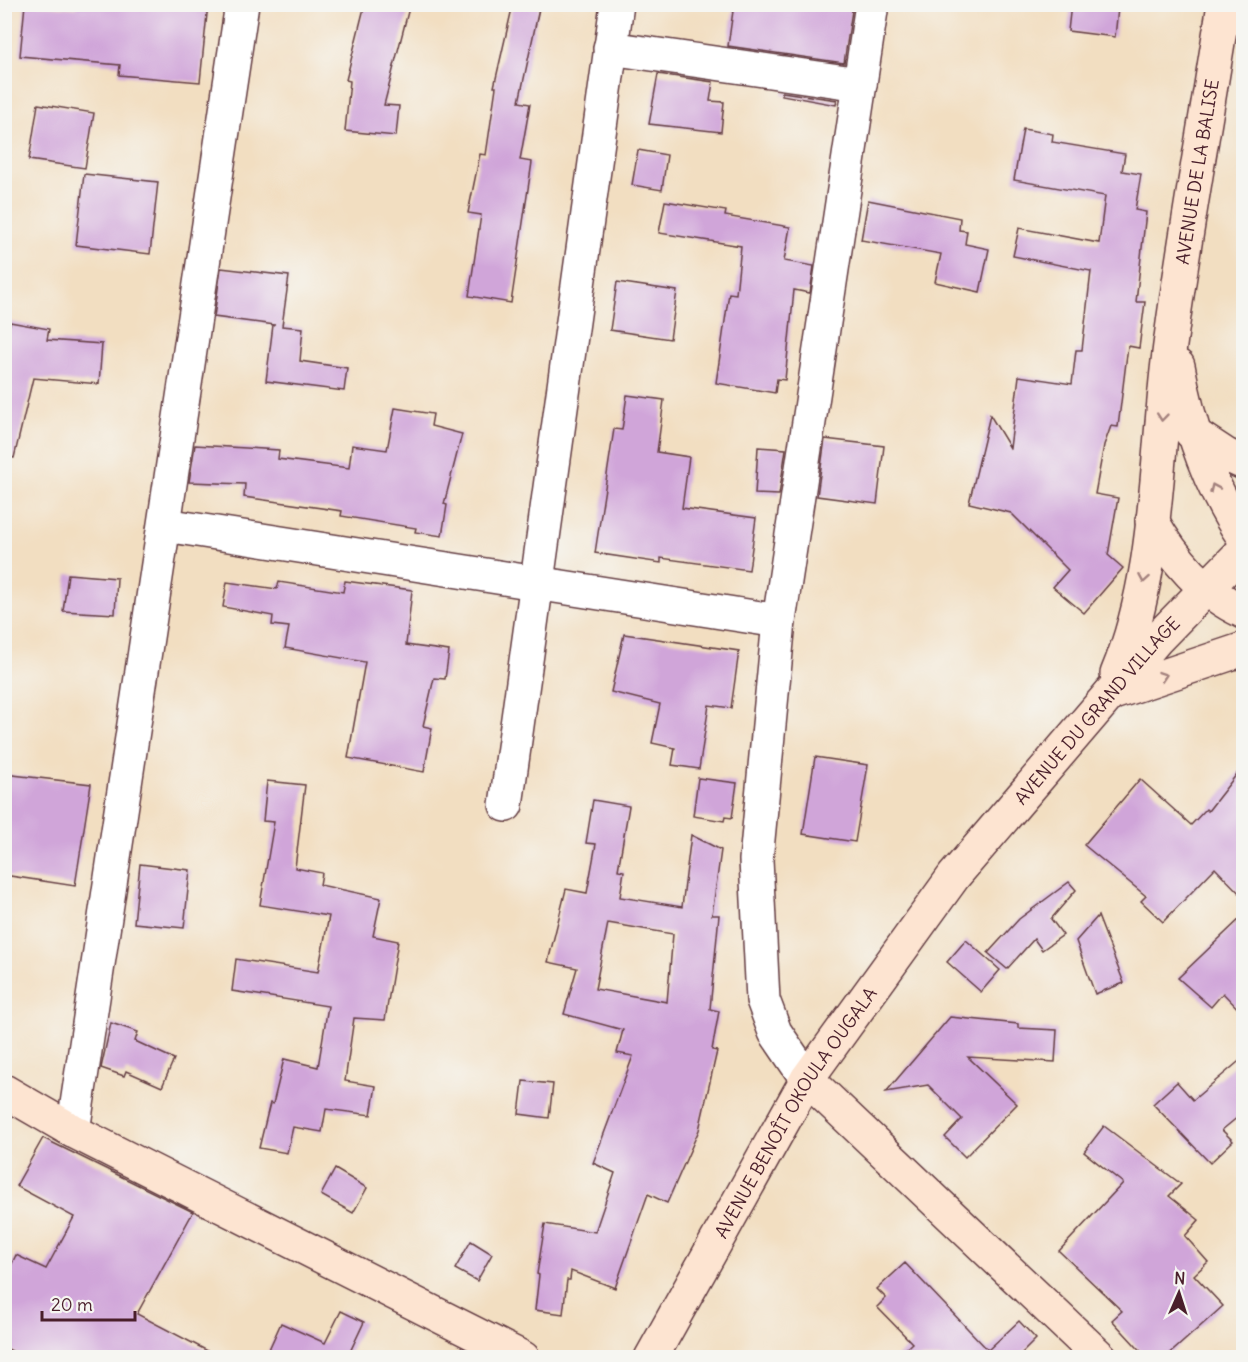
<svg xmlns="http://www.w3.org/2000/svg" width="1248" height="1362" viewBox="0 0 1248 1362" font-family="Delius,sans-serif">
<rect width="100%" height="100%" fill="#f6f6f2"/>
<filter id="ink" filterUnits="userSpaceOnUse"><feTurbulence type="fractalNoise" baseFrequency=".0167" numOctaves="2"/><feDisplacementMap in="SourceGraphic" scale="12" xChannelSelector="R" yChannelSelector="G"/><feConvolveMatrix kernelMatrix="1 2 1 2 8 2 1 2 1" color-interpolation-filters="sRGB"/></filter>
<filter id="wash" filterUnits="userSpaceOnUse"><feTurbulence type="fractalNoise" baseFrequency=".008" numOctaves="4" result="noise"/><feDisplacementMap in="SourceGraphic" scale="24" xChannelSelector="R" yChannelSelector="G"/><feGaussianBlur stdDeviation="1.35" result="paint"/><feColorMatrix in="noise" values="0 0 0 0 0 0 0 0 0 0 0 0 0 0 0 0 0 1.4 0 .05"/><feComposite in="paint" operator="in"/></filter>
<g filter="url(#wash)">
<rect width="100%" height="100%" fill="#f2dec1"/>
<g id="blocks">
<g fill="#d0a5d9" fill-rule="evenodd">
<polygon points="25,4 76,8 77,4 208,4 200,82 119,75 120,65 20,56"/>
<polygon points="365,4 410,4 384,105 399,106 396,136 345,131 350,81 346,80"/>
<polygon points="513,4 540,4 519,102 530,104 520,160 532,162 511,303 469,296 481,215 468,213 480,154 486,155 496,87 494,87"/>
<polygon points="734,4 853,4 844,63 728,46"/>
<polygon points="1071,4 1118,8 1115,37 1068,31"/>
<polygon points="658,74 713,82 710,101 724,102 721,132 649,124"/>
<polygon points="782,92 837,100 836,105 782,95"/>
<polygon points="38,104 94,113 85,168 29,160"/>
<polygon points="1023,129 1053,134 1052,142 1125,154 1122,171 1141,174 1135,210 1146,212 1136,302 1145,302 1139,348 1128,346 1118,427 1111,426 1104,445 1095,494 1118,498 1108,555 1123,568 1084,613 1053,587 1068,570 1011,513 969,503 990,415 1010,448 1019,376 1072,384 1076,350 1082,350 1091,271 1013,256 1019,228 1099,243 1105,196 1014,180"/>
<polygon points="638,150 667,155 662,190 632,185"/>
<polygon points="84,174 158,182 150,254 76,245"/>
<polygon points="868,200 960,218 959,230 967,231 965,244 989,249 980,292 935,282 941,254 861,240"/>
<polygon points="665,201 726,211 725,216 790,227 784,261 814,266 810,293 794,290 785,380 777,379 775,393 716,383 729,293 736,294 741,246 659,233"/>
<polygon points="221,268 289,276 282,326 303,328 300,361 347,368 344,391 266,381 273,325 275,325 214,317"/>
<polygon points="617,282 677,291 670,339 610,330"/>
<polygon points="10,322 49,329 47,340 102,344 99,384 33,378 14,458 4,457 4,351"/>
<polygon points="627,395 664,400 657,452 689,457 682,508 756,518 749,570 661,558 661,563 595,553 614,429 622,430"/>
<polygon points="395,408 433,414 431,426 462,434 444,504 447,505 442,536 415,532 416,528 341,516 342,511 244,497 245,484 189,482 195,445 279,450 278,459 349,468 352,445 387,450"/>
<polygon points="825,439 884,446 877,504 817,496"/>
<polygon points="758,447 786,449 779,495 755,494"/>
<polygon points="68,574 117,578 115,614 63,611"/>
<polygon points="345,581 412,590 406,645 449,651 445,679 434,678 423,726 432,728 424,772 348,758 365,662 285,648 289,627 272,625 273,616 223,607 227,582 277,589 279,582 343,592"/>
<polygon points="624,634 739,651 731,708 709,705 699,769 672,765 675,748 652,743 660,704 611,692"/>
<polygon points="815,757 868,765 855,842 803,834"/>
<polygon points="1244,765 1244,898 1215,868 1163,922 1141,901 1146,896 1084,845 1140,779 1191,825 1206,809 1208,811"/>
<polygon points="4,774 91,784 75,886 4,875"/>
<polygon points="698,778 737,783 732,818 725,817 724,821 693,816"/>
<polygon points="267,781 305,785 295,868 322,873 320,885 381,898 373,936 398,941 385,1020 354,1018 345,1081 376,1086 371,1115 326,1109 322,1132 293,1127 287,1153 259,1148 270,1103 273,1104 284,1059 318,1067 328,1006 232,991 236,959 318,972 329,916 260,905 274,822 263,821"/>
<path d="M593,800L629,806L618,870L624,871L620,897L682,907L691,835L721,850L712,915H719L710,1009L719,1011L712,1050L717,1051L699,1130L667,1203L648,1194L615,1288L571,1271L570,1280H567L563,1314L535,1310L539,1275L537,1274L545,1224L595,1232L615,1173L593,1163L633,1056L617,1053L623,1030L564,1014L577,968L548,962L566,889L587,893L596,844L586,843ZM608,923L673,934L667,1002L595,989Z"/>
<polygon points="140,864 190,870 184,928 134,923"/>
<polygon points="1069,882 1076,890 1051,919 1063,935 1042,950 1034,939 1007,969 988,953 1019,919"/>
<polygon points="1244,915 1244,1015 1223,993 1211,1007 1178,978"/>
<polygon points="1098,916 1124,983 1095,994 1076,941"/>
<polygon points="966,940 1000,970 981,992 947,962"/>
<polygon points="950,1017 1018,1024 1018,1028 1057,1030 1055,1062 968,1057 1017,1104 965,1157 945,1137 962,1119 928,1085 886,1092"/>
<polygon points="111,1023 138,1032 135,1041 174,1059 162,1087 126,1071 124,1076 101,1068"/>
<polygon points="1244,1057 1244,1112 1222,1130 1233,1141 1210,1163 1153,1104 1177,1082 1193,1100"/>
<polygon points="523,1081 553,1084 549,1118 519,1114"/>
<polygon points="1104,1126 1181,1184 1169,1196 1199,1220 1185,1236 1208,1262 1194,1275 1223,1306 1165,1358 1147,1358 1112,1320 1122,1311 1059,1251 1123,1183 1084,1152"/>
<polygon points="43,1138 193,1212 137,1314 221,1358 25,1358 4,1347 4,1280 16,1255 46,1269 74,1217 16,1186"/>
<polygon points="335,1169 367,1188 353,1213 321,1195"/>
<polygon points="471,1241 492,1254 477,1281 455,1269"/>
<polygon points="905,1263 988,1350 1019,1321 1036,1339 1017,1358 896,1358 912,1343 877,1307 886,1298 877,1289"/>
<polygon points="341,1311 364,1322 349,1354 357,1358 265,1358 281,1323 325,1343"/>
</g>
</g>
</g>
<g filter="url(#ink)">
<use href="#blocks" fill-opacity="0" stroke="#633c42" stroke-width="1.5"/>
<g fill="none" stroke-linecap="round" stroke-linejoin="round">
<g stroke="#633c42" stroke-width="36">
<g id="street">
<polyline points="610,48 860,84"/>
<polyline points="165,525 779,621"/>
<polyline points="506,805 617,4"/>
<polyline points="807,1079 775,1032 763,1000 756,860 779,621 872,4"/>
<polyline points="73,1131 242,4"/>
</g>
</g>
<g stroke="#633c42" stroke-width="36">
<g id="secondary">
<path d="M1178,366C1189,428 1208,485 1244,538"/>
<polyline points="1191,432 1226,455 1244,463"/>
<path d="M1152,521C1174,559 1202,593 1244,612"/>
<path id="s1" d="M1117,674C1161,568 1155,449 1171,338C1186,226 1207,115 1224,4"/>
<polyline points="1110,694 1244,649"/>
<polyline points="807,1079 1101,1358"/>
<polyline points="4,1091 73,1131 523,1358"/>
<path id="s2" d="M651,1358L807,1079L954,876L1156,640L1244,550"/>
</g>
</g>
<use href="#street" stroke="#fff" stroke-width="33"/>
<use href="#secondary" stroke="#fde4d1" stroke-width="33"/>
</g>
<defs><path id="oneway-chevron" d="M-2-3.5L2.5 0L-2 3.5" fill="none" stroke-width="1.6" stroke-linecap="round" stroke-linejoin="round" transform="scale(1.5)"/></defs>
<g stroke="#a4827e">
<use href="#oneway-chevron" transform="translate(1162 417) rotate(96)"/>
<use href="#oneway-chevron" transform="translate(1214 488) rotate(-114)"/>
<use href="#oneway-chevron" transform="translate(1144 579) rotate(100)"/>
<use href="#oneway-chevron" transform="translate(1163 676) rotate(-19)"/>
</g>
</g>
<g text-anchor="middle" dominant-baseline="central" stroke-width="6" stroke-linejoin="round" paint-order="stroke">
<g font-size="18" fill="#4a1f2b" stroke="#f6f6f2">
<text stroke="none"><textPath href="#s1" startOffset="510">AVENUE DE LA BALISE</textPath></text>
<text stroke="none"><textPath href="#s2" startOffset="789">AVENUE DU GRAND VILLAGE</textPath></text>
<text stroke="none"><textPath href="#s2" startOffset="285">AVENUE BENOÎT OKOULA OUGALA</textPath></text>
</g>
</g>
<rect width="1248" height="1362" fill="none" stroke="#f6f6f2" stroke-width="24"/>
<g transform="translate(1179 1293) rotate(3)" stroke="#f6f6f2" stroke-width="4.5" paint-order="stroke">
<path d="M0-4.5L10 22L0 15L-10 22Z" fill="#4a1f2b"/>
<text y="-9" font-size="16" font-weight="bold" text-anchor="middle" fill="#4a1f2b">N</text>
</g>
<path d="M42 1311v9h93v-9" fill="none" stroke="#4a1f2b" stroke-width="3"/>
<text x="51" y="1311" font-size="18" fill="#4a1f2b" stroke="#f6f6f2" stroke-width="4.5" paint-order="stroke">20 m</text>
</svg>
